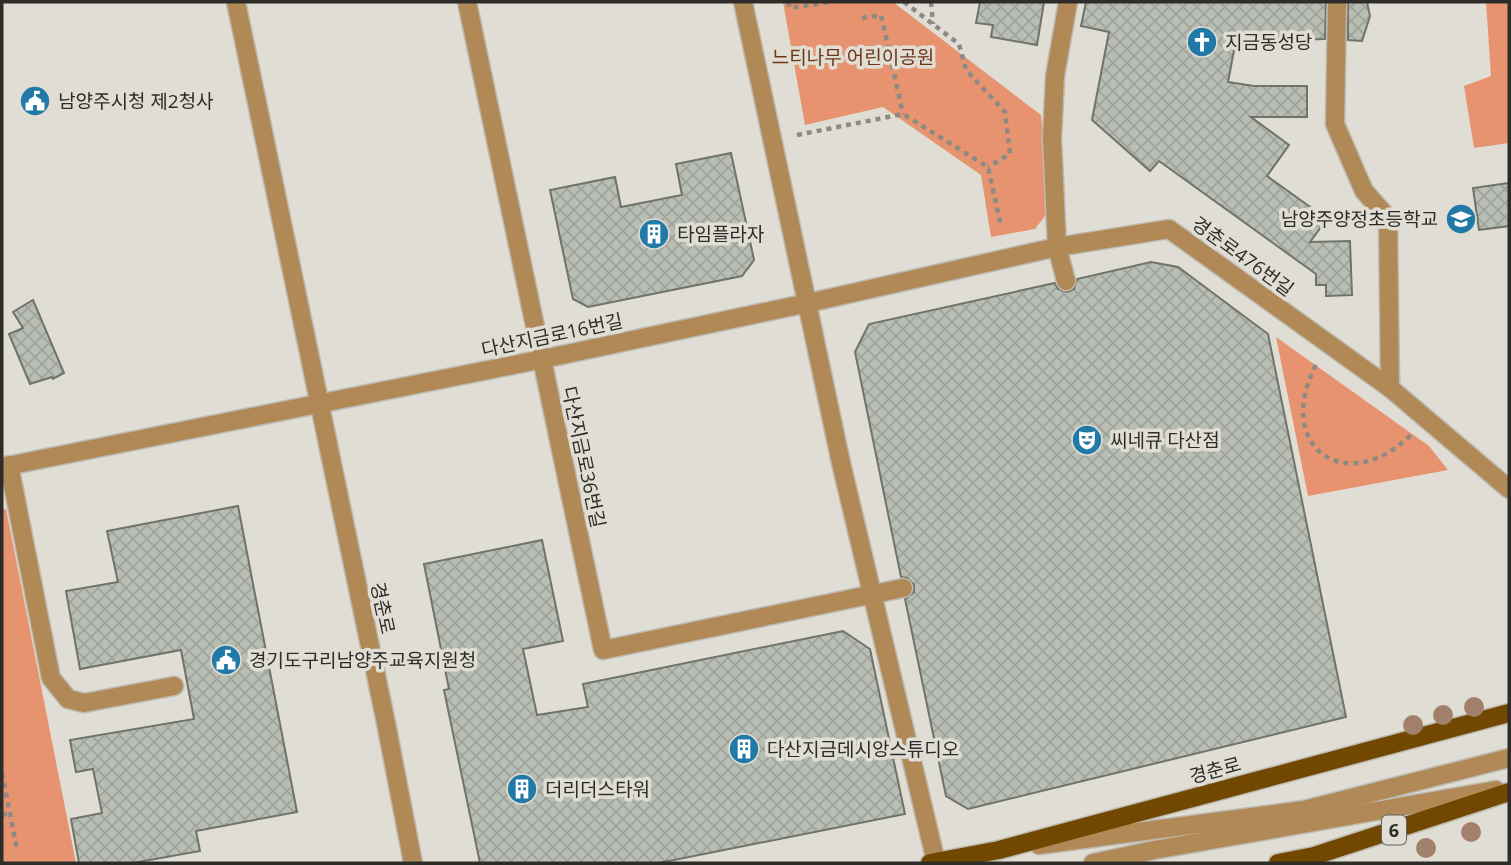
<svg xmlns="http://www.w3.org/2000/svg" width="1511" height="865" viewBox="0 0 1511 865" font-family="'Open Sans','Noto Sans KR',sans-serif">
<defs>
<pattern id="building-cross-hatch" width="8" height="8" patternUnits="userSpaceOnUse" patternTransform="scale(1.75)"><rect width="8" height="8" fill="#b9beb4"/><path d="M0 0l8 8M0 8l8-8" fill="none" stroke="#9fa39b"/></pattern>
</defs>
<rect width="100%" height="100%" fill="#e0ded4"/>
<g fill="#e8936f">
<polygon points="783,2 893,2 1041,115 1048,212 1035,229 991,237 981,175 883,107 805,125"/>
<polygon points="1486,2 1509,2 1509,143 1474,148 1464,86 1491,76"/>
<polygon points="1276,337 1429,446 1448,470 1308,496"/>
<polygon points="6,509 76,863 2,863 2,510"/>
</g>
<g fill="url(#building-cross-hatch)" stroke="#6f736a" stroke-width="2">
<polygon points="980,2 1044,2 1037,45 991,37 993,25 976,23"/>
<polygon points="1086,2 1326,2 1325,39 1291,40 1291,45 1235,45 1228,82 1254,86 1307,86 1307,117 1251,117 1289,145 1267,176 1327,219 1310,242 1350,241 1352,295 1326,296 1326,285 1316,285 1316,274 1159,161 1150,171 1092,120 1109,32 1081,26"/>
<polygon points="1348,2 1367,2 1370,16 1362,41 1348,40"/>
<polygon points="731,153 754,260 742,276 588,307 573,299 550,190 615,177 621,207 682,195 676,164"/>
<polygon points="1509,183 1509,226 1479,230 1473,188"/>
<polygon points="1151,262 1178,267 1268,334 1346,717 968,809 946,796 905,599 914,592 914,585 907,578 901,577 855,352 869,324 1055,283 1058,289 1068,292 1074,289 1077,279"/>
<polygon points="33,300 64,373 53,379 52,377 30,384 9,334 23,328 13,312"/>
<polygon points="238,506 297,812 196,831 200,851 133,863 79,863 71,819 102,813 93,769 76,772 70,740 194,719 181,650 80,669 66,591 118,582 107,531"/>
<polygon points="542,540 563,641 523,649 537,715 588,707 583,684 843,631 870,649 905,814 659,863 480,863 444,690 449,689 424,564"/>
</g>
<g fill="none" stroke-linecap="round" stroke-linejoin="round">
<g stroke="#bcbab2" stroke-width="21">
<g id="minor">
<polyline points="236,2 386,723 413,863"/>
<polyline points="467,2 603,650 903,588"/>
<polyline points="743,2 841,463 936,862"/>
<polyline points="1068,2 1055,76 1052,138 1057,247 1169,229 1390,388 1509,489"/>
<polyline points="1337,2 1335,124 1364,191 1388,218 1390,388"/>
<polyline points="9,465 51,678 68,699 84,703 174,686"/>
<polyline points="2,467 543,359 808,303 1057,247 1066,281"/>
<polyline points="1039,845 1304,810 1509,758"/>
<polyline points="1093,863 1154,850 1496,790"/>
</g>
</g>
<g stroke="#bcbab2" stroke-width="21">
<g id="major">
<polyline points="930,863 999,850 1509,713"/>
<polyline points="1278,863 1314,856 1509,792"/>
</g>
</g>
<g stroke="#8c8a83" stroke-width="4.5" stroke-dasharray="5 5" stroke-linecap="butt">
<polyline points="788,2 790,8 831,2"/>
<polyline points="904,2 959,44 966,70 1005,112 1010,154 988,167"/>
<polyline points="931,2 933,24"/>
<polyline points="862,18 881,15 903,114"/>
<polyline points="797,135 903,114 988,167 1001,226"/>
<path d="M1316,365C1273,447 1346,499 1412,434"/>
<polyline points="2,773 17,849"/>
<polyline points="2,815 10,813"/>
</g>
<use href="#minor" stroke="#b18956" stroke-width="18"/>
<use href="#major" stroke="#724800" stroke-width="18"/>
</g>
<g fill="#a2806c">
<circle cx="1474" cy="707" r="10"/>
<circle cx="1443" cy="715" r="10"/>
<circle cx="1413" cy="725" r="10"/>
<circle cx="1471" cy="832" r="10"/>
<circle cx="1426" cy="848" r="10"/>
</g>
<defs>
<g id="church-disc" transform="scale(1.575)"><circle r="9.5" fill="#2179a8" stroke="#e0ded4"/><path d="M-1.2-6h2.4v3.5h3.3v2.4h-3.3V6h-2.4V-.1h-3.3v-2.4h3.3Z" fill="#fff"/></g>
<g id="civic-disc" transform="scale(1.575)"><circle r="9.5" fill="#2179a8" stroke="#e0ded4"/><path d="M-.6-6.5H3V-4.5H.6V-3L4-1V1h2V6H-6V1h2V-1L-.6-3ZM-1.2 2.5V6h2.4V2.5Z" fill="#fff"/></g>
<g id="school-disc" transform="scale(1.575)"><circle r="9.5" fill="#2179a8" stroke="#e0ded4"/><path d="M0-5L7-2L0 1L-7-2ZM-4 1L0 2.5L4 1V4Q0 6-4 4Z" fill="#fff"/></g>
<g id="building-disc" transform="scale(1.575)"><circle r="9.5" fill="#2179a8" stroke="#e0ded4"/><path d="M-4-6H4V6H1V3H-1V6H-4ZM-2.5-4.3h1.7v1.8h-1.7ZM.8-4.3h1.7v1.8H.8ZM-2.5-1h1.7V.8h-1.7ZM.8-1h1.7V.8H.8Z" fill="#fff"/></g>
<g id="theatre-disc" transform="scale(1.575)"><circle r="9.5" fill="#2179a8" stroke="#e0ded4"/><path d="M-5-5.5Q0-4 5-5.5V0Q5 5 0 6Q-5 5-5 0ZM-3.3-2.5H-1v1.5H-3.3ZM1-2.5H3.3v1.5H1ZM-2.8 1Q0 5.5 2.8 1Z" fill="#fff"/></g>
</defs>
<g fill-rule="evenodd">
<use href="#church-disc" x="1202" y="42"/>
<use href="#civic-disc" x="35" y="101"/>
<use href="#school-disc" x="1461" y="219"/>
<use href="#building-disc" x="654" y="234"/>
<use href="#theatre-disc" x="1087" y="440"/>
<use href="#civic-disc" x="226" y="660"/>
<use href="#building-disc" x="744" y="749"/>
<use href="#building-disc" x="522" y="789"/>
</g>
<g text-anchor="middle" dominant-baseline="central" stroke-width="7" stroke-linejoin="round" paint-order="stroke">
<rect fill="#e0ded4" stroke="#63615c" stroke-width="2" x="1382" y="815.5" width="24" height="29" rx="5"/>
<g font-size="18" font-weight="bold" fill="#2d2c28">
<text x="1394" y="830">6</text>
</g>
<g font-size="19" fill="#2d2c28" stroke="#e0ded4" text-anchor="start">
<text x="1225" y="42">지금동성당</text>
<text x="58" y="101">남양주시청 제2청사</text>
<text x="1438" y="219" text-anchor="end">남양주양정초등학교</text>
<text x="677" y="234">타임플라자</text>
<text x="1110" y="440">씨네큐 다산점</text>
<text x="249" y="660">경기도구리남양주교육지원청</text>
<text x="767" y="749">다산지금데시앙스튜디오</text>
<text x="545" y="789">더리더스타워</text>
</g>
<g font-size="19" fill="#703417" stroke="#e0ded4">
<text x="853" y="57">느티나무 어린이공원</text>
</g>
<g font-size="19" fill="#2d2c28" stroke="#e0ded4">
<text transform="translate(1243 256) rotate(36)">경춘로476번길</text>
<text transform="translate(552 335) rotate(-12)">다산지금로16번길</text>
<text transform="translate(584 457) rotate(78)">다산지금로36번길</text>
<text transform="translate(383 608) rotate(78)">경춘로</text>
<text transform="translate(1215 770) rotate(-15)">경춘로</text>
</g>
</g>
<rect width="1511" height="865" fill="none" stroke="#2d2c28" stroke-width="7"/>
</svg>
